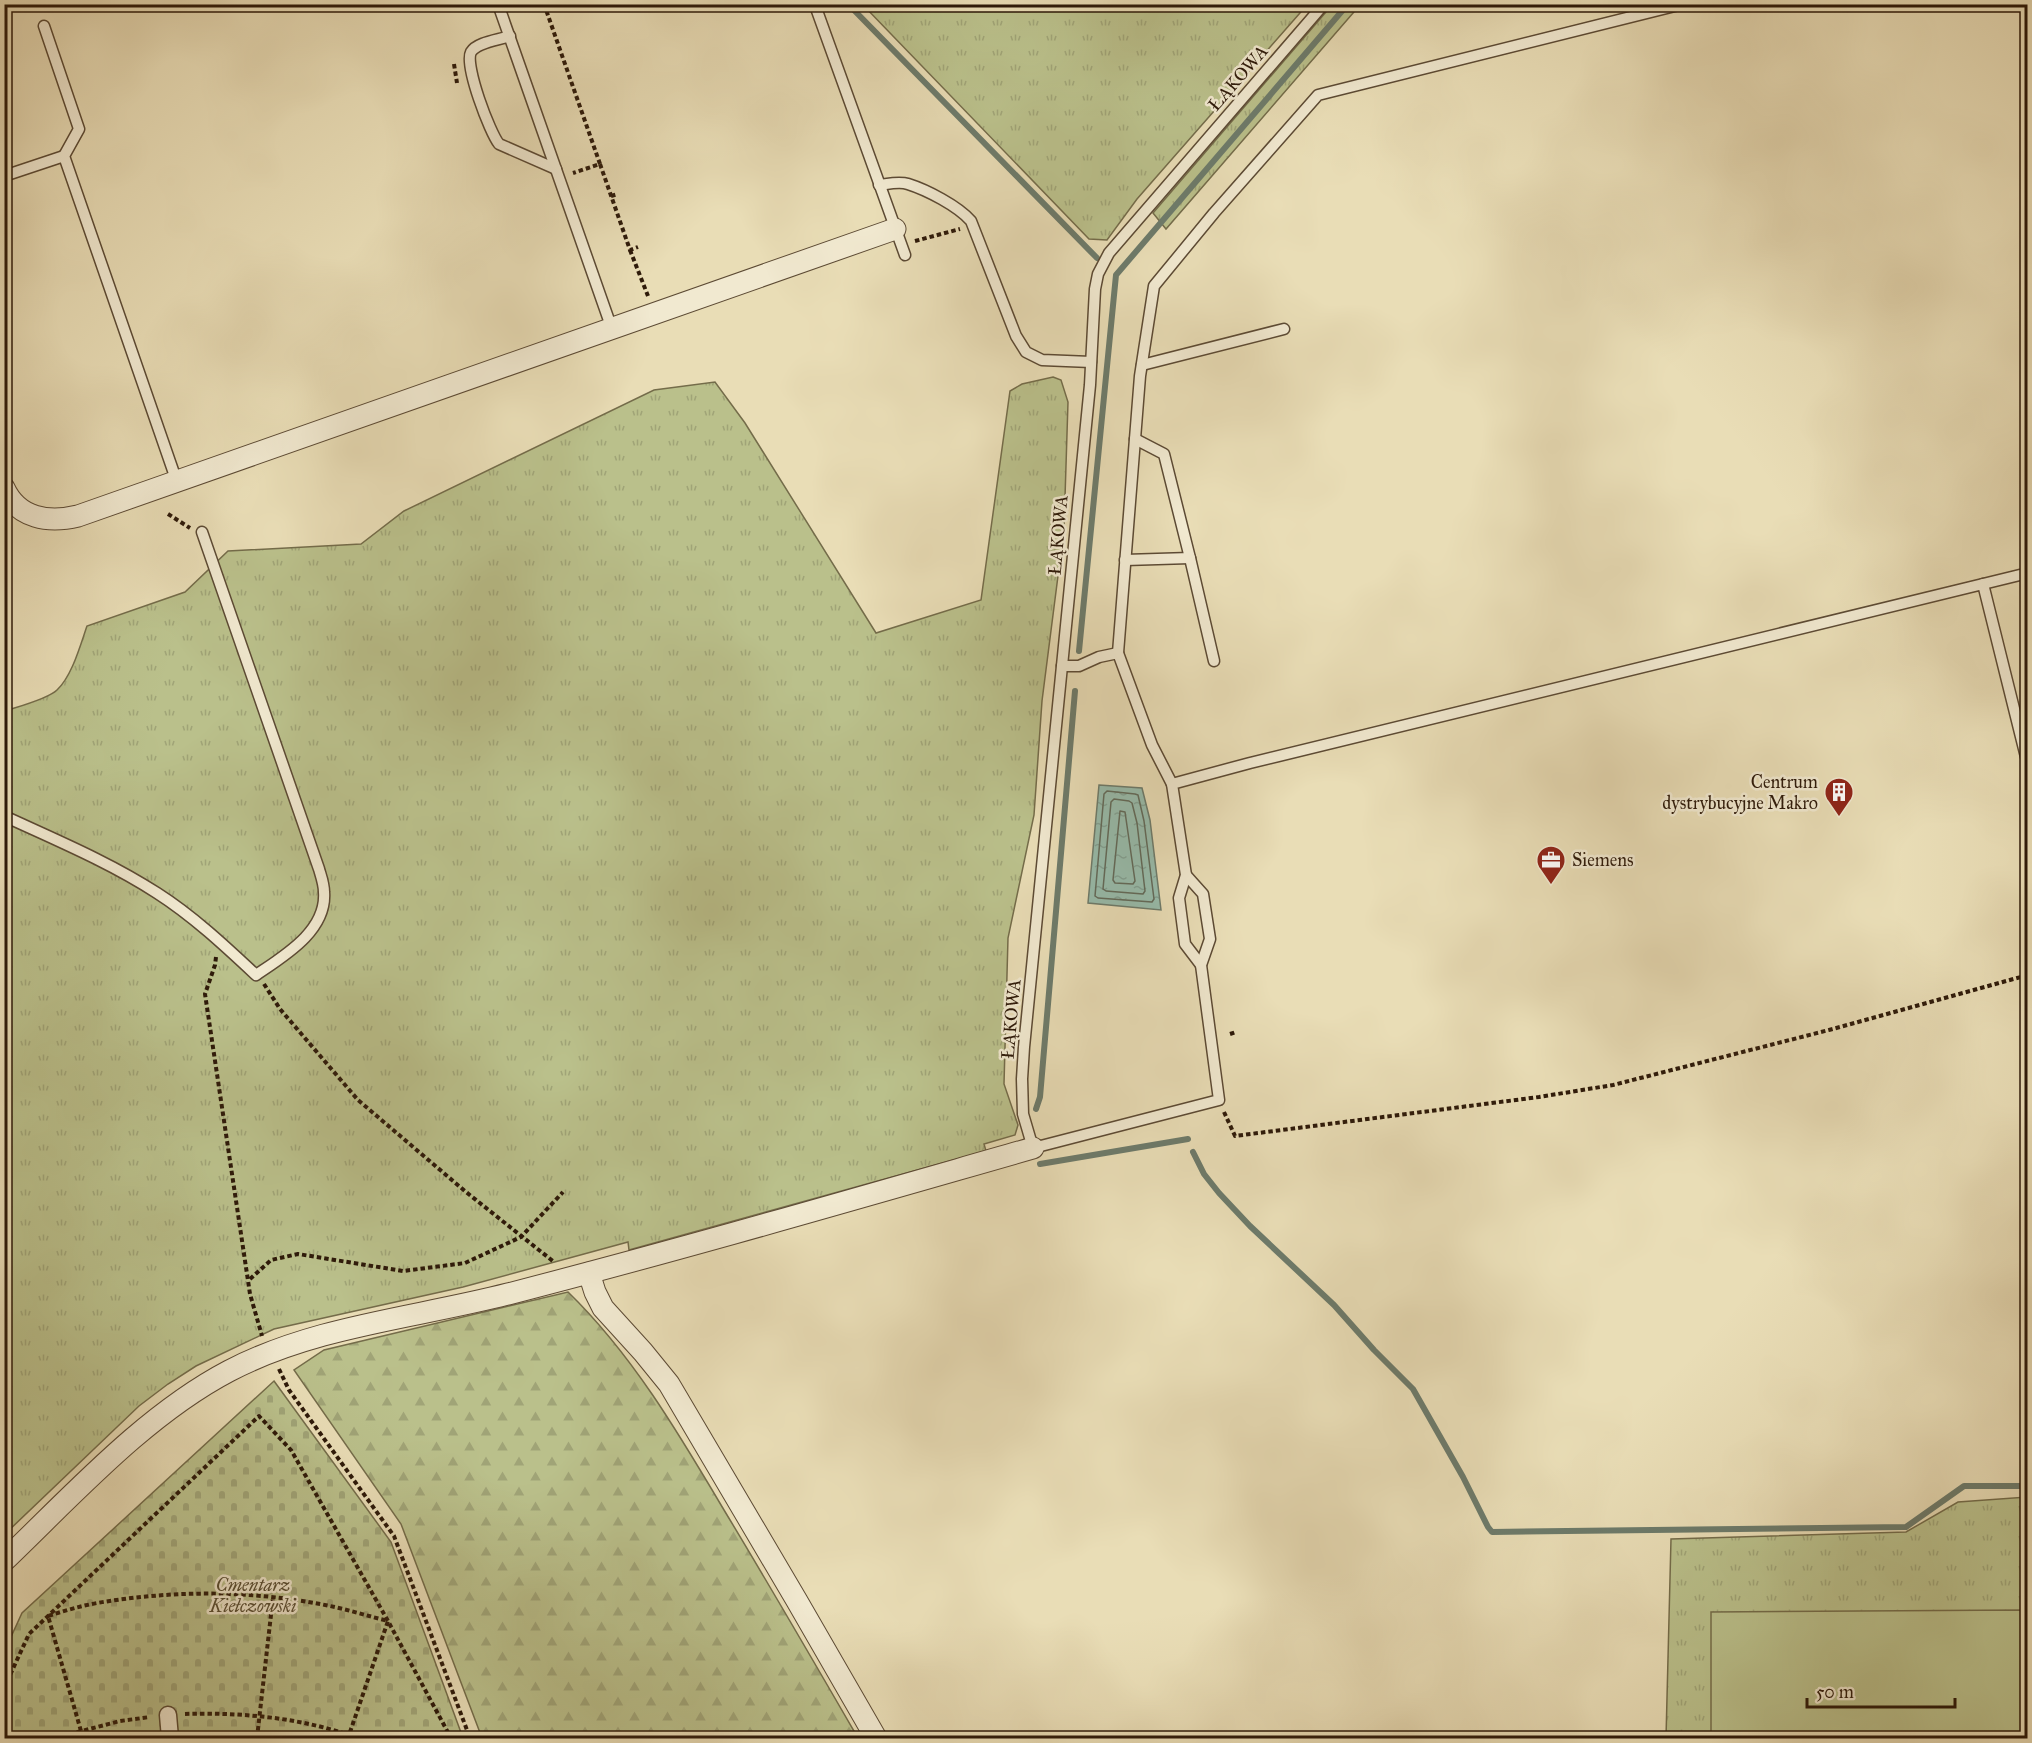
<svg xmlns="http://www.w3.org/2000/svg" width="2032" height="1743" viewBox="0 0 2032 1743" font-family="'IM FELL Great Primer',serif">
<defs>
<pattern id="grass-tufts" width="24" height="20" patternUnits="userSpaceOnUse" patternTransform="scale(1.5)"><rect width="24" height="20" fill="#bac08b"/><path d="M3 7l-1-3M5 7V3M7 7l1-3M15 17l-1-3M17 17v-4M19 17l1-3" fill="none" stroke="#a0a477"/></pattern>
<pattern id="forest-firs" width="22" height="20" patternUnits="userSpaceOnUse" patternTransform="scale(1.5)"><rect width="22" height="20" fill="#bac08b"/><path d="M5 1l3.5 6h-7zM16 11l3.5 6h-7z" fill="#a0a477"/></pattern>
<pattern id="cemetery-stones" width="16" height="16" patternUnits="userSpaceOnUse" patternTransform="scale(1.5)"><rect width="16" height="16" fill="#bac08b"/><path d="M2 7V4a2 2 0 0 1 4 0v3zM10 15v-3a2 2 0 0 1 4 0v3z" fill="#a0a477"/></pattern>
<pattern id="water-ripples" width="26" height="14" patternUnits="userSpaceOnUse" patternTransform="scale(1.5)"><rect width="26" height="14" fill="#97bcac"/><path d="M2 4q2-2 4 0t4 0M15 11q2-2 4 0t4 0" fill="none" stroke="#82a193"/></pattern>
</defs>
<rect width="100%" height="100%" fill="#e9ddb6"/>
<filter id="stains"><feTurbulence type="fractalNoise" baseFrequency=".00333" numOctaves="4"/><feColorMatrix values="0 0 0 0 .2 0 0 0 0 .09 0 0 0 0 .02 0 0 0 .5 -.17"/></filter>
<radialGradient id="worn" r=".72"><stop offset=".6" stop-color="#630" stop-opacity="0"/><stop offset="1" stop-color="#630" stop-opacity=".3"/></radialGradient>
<g fill="url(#grass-tufts)" stroke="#746c4a" stroke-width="1.5">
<polygon points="863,5 1307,5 1137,199 1107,240 1089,239"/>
<polygon points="1332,5 1360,5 1166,229 1153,213"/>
<path d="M1053,377L1061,380L1068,402L1064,529L1042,701L1034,815L1008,938L1004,1084L1018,1125L1015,1135L984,1144L986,1151L629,1250L628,1242L463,1287L274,1329L196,1366L168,1384L139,1406L5,1534V711C17,707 48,699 57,690C72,676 80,646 87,626L185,592L228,551L361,544L404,511L654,390L715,382L745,423L876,633L981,600L1010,391L1022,384Z"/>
<polygon points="2027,1497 2027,1738 1666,1738 1671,1539 1906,1532 1958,1502"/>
</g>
<path fill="url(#forest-firs)" stroke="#746c4a" stroke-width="1.5" d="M568,1292C632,1354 679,1434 724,1510C770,1586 814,1662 858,1738H482L401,1524L294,1370L324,1350Z"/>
<polygon fill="url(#cemetery-stones)" stroke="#746c4a" stroke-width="1.5" points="274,1381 391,1542 463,1738 5,1738 5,1650 22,1613"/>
<polygon fill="#bac08b" stroke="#746c4a" stroke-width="1.5" points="2021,1610 2022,1738 1711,1738 1711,1612"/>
<polygon fill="url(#water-ripples)" stroke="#6d7b6b" stroke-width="1.5" points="1099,785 1142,788 1150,820 1161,910 1088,903"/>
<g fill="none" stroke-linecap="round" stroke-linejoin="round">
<g stroke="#626a5a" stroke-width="1.5">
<polygon points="1107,791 1135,794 1138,795 1144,821 1154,899 1152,902 1098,898 1095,896 1104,794"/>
<polygon points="1114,799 1129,801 1132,803 1137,823 1145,891 1143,894 1106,891 1103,889 1111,802"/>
<polygon points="1120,811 1125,812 1135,881 1133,884 1115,883 1113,880"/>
</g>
<g stroke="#6d7b6b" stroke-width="6">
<polyline points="848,4 1097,258"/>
<polyline points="1079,651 1116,275 1348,4"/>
<polyline points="1036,1109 1040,1097 1075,691"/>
<polyline points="1193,1152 1204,1174 1219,1193 1250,1226 1334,1305 1374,1350 1413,1389 1463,1477 1488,1527 1492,1532 1906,1527 1964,1486 2028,1486"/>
<polyline points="1040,1164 1188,1139"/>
</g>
<g stroke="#5c4a34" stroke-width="13">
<g id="service">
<polyline points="498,4 612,329"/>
<polyline points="813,4 816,8 905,255"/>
<polyline points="44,26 79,129 64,156 177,482"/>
<path d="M510,36C499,40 477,42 471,52C464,65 490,133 499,144L556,169"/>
<polyline points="4,176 64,156"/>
<path d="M879,185C888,184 899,181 908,184C927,190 958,206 971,221L1016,336L1026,352L1042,360L1091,362"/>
<polyline points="1142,365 1284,329"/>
<polyline points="1190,558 1214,661"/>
<polyline points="1125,560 1190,558 1164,454 1135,439"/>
<polyline points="1983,584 2028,573"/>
<polyline points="1118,653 1140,376 1154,286 1214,213 1318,95 1683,4"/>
<polyline points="1062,666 1079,666 1099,657 1118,653 1152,745 1172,784"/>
<path d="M4,816C56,840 109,862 157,893C193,916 225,946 256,975C284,956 327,931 324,892C324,884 321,876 319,869L202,532"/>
<polyline points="1186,875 1203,894 1210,939 1201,965 1219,1100 1033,1148 1023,1114 1022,1079 1024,1047 1090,385 1095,289 1098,274 1109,253 1324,4"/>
<polyline points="1201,965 1185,944 1179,898 1186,875 1172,784 1250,763 1983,584 2028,765"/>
</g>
</g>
<g stroke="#5c4a34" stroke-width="19">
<polyline id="pedestrian" points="168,1715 170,1738"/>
</g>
<g stroke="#5c4a34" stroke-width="23">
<g id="minor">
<path d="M4,488C18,519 49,523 78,516L895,229"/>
<polyline points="589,1273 595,1292 603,1308 643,1352 669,1384 797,1601 876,1738"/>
<path d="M4,1561C73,1495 145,1415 229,1371C315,1326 415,1318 508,1294C683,1249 858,1198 1033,1148"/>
</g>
</g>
<g stroke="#2d1909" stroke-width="4" stroke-dasharray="4.5 3" stroke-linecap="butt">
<polyline points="544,4 600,164 573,173"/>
<polyline points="454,64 457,83"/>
<polyline points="600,164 630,250 638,247"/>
<polyline points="611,196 618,194"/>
<polyline points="915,241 960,229"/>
<polyline points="630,250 648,296"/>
<polyline points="168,514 190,528"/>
<polyline points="216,957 215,965 205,994 250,1294 262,1336"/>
<polyline points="264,984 280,1009 358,1100 466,1192 554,1262"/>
<polyline points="1230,1034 1236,1032"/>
<polyline points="1224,1112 1235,1136 1539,1097 1613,1085 1829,1030 2028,975"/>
<polyline points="250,1279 271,1260 298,1254 403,1271 465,1263 521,1237 563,1192"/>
<polyline points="279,1369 289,1390 394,1536 470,1738"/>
<polyline points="4,1688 29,1634 259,1416 291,1450 388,1621 451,1738"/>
<path d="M185,1714C240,1712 305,1718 357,1738"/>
<polyline points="55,1738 120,1721 150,1717"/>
<path d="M83,1738L48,1616C64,1611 80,1606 97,1603C173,1590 253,1590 330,1606C349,1610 368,1616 388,1621L348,1738"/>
<polyline points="257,1738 273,1597"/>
</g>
<use href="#service" stroke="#f1e9d0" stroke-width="10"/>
<use href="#pedestrian" stroke="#f1e9d0" stroke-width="16"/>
<use href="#minor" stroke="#f1e9d0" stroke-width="21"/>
</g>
<defs>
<g id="building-pin" transform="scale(1.5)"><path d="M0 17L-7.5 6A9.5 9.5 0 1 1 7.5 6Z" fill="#8f2418" stroke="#f1e9d0"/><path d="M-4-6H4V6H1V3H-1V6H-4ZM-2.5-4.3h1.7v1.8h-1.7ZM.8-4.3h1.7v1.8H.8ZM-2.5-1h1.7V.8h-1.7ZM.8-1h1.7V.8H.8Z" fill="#fff"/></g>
<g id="office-pin" transform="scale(1.5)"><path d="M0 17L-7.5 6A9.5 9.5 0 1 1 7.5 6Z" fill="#8f2418" stroke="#f1e9d0"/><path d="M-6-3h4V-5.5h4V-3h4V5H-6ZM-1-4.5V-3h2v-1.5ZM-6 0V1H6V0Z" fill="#fff"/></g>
</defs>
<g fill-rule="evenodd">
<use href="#building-pin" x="1839" y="792"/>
<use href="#office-pin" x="1551" y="860"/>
</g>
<g text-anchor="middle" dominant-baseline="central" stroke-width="5" stroke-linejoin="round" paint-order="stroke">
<g font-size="18" fill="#2d1909" stroke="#f1e9d0">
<text transform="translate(1238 78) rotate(-49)">ŁĄKOWA</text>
<text transform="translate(1058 535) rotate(-85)">ŁĄKOWA</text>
<text transform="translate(1011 1019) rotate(-85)">ŁĄKOWA</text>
</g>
<g font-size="18" fill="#2d1909" stroke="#f1e9d0" text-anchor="end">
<text x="1818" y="782">Centrum<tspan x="1818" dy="21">dystrybucyjne Makro</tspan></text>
<text x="1572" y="860" text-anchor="start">Siemens</text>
</g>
<g font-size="18" font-style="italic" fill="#574b30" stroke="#f1e9d0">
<text x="253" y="1585">Cmentarz<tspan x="253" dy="21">Kiełczowski</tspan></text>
</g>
</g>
<rect width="2032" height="1743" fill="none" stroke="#e9ddb6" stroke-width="24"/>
<rect x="6" y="6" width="2020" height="1731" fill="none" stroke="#2d1909" stroke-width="3"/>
<rect x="12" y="12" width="2008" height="1719" fill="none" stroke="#2d1909" stroke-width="1.5"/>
<path d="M1807 1698v9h148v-9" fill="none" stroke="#2d1909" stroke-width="3"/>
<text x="1816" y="1698" font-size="18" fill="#2d1909" stroke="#f1e9d0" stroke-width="4.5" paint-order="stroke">50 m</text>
<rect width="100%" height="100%" filter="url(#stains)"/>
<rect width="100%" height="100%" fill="url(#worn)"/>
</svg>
